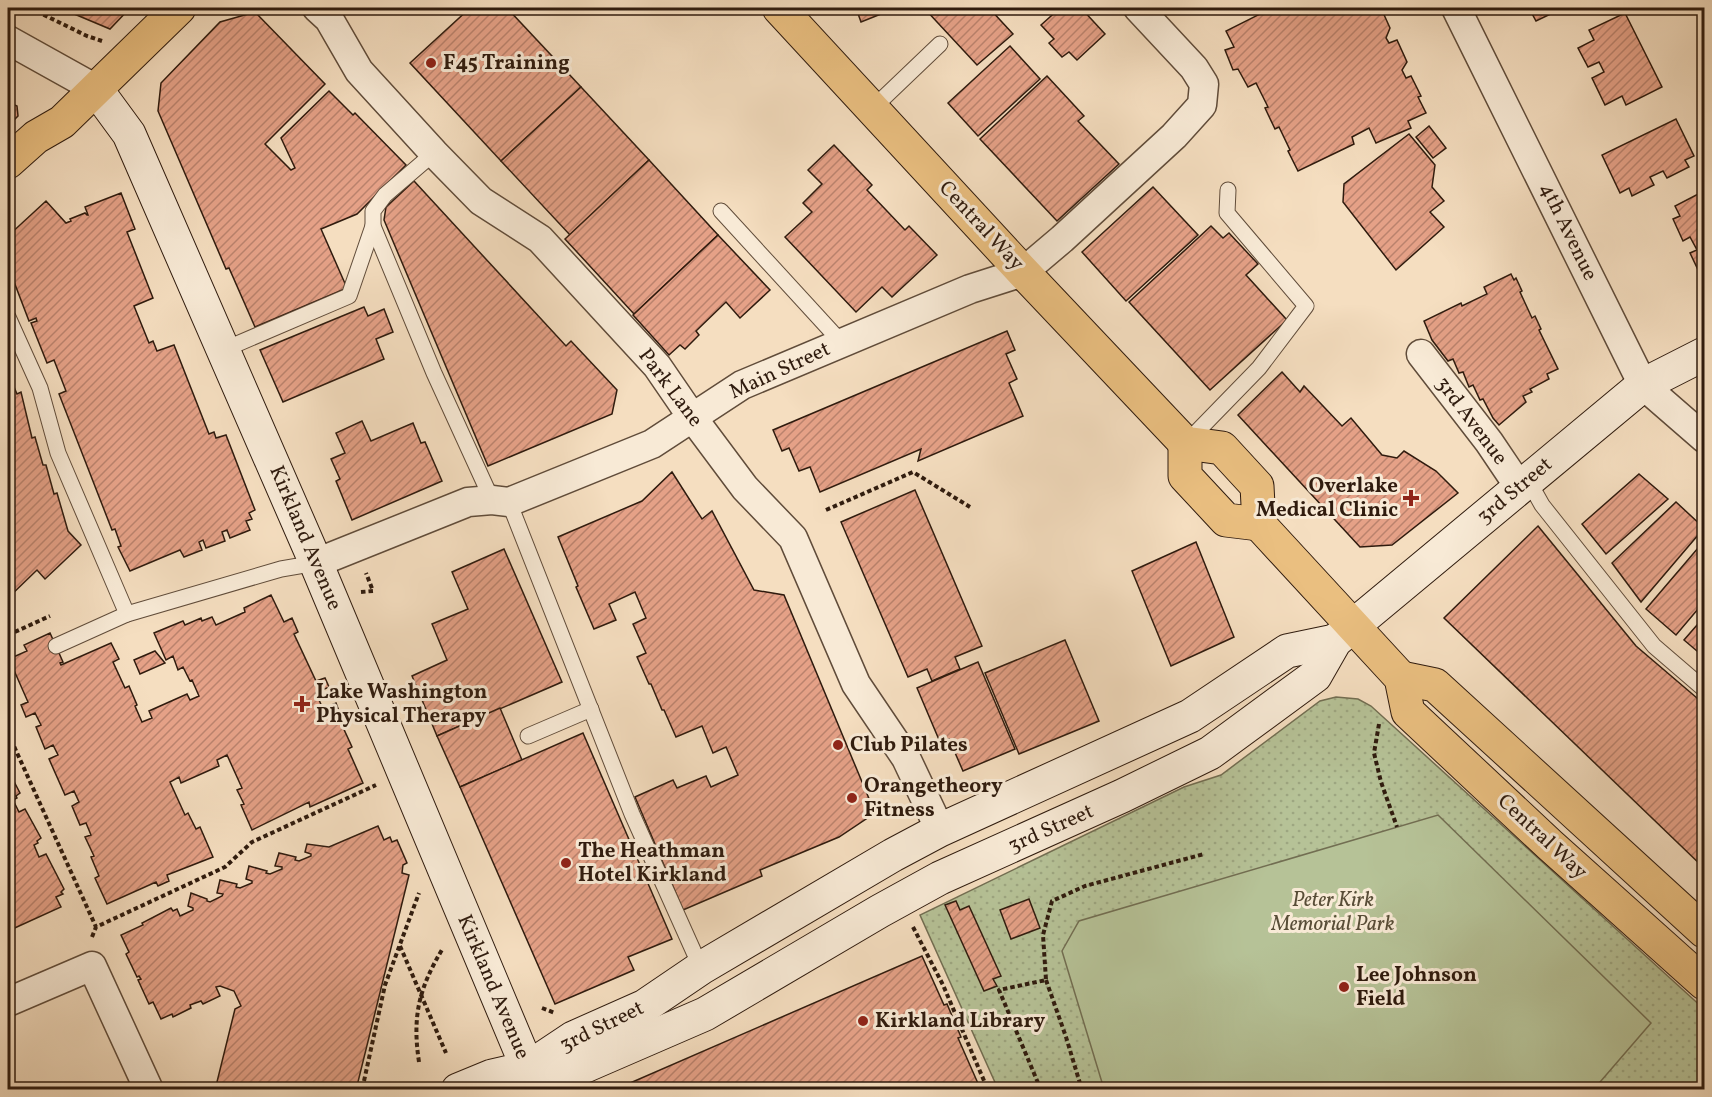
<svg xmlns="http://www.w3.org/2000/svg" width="1712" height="1097" viewBox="0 0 1712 1097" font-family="Vollkorn,serif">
<defs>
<pattern id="park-dots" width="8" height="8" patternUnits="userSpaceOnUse" patternTransform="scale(1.5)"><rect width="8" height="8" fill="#b6c297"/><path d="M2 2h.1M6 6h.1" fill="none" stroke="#9da681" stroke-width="1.8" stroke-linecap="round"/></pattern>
<pattern id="building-hatch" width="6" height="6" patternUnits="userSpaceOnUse" patternTransform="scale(1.5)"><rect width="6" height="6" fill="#e5a187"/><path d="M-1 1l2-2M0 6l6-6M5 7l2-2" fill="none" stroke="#ba826d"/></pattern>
</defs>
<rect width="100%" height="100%" fill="#f5dec0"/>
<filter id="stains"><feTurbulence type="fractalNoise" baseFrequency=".00333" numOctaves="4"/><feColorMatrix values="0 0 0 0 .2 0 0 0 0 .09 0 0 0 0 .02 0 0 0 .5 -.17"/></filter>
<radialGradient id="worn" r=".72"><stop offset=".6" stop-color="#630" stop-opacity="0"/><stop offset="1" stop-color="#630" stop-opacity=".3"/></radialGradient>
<polygon fill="url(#park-dots)" stroke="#726e52" stroke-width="1.5" points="1336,697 1358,699 1371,706 1704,1009 1704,1089 998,1089 920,915 1184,787 1221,775 1320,701"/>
<polygon fill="#b6c297" stroke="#726e52" stroke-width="1.5" points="1438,815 1651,1023 1594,1089 1104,1089 1062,951 1079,921"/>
<g fill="url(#building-hatch)" stroke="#2f1b0e" stroke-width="1.5">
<polygon points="60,8 130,8 110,29"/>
<polygon points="470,8 507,8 581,87 501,161 410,63"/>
<polygon points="856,8 896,8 861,22"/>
<polygon points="924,8 989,8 1013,34 977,65"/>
<polygon points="1060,8 1081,8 1105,34 1077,60 1069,52 1062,57 1049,43 1054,39 1041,25"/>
<polygon points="1272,8 1381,8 1390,28 1386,38 1389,43 1397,40 1407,62 1402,70 1406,78 1411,76 1421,96 1418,97 1426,113 1408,121 1411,128 1376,143 1369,128 1352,137 1354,144 1298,171 1288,151 1290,150 1279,127 1275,129 1265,108 1268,107 1256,83 1248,87 1238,69 1233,70 1225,50 1234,47 1226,31"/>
<polygon points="1529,8 1563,8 1536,21"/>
<polygon points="255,12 325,84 265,144 291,170 295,168 281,138 329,91 353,115 355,113 406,165 357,214 321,229 347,288 255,327 229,268 226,269 158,111 161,83 220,22"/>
<polygon points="1625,13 1662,87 1626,105 1622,96 1605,105 1592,78 1604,72 1599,62 1588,67 1578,48 1594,40 1589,30"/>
<polygon points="1010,46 1040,79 978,136 948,103"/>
<polygon points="1047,76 1084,116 1078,121 1119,164 1057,221 980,139"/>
<polygon points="581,87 649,160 570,235 501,161"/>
<polygon points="8,102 17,106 18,116 8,126"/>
<polygon points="1676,119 1694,156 1685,160 1689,167 1667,178 1663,171 1650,177 1654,185 1632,196 1629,188 1620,193 1602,155"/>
<polygon points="1429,126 1446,148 1433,158 1416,137"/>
<polygon points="1409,134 1435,165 1432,187 1444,201 1430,212 1444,227 1396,270 1343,202 1344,184"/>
<polygon points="834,145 872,185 867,190 905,230 909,226 937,255 892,297 882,287 856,312 785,237 812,212 803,203 822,184 808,170"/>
<polygon points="649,160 718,235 634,314 565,239"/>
<polygon points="414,181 566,346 571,341 617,390 612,414 488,466 384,220 386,207"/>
<polygon points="1153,187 1198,235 1126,301 1082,252"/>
<polygon points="1704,191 1704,272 1700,274 1690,253 1697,250 1690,237 1683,241 1673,219 1680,216 1675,206"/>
<polygon points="121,193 135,229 127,232 153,298 134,306 149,343 153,341 157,351 174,345 209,434 214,432 216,438 226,435 255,510 249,513 252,519 246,521 250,530 230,538 227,530 222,532 225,541 206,548 203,540 199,542 202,550 184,557 180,550 130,571 118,547 121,546 115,529 112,530 59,394 66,391 54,360 47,363 31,323 37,321 36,318 29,321 8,266 8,236 46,201 66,223 71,221 70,219 85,213 87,215 88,215 85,207"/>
<polygon points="1211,226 1223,238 1229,233 1258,264 1246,275 1287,320 1210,390 1129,302"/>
<polygon points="718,235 770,290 740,318 726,302 696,331 699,335 685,349 680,345 669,355 633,315"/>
<polygon points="1511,274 1514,280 1516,278 1522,291 1520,292 1532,318 1535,316 1541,329 1539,330 1558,369 1547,374 1549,379 1530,389 1532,392 1523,396 1526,402 1499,425 1493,418 1483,399 1480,400 1473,385 1469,387 1463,372 1459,373 1453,359 1448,361 1432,340 1424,321 1461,303 1462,306 1487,294 1484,287"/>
<polygon points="364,307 368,316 384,309 393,332 376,339 384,359 283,402 260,350"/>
<polygon points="1007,331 1015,350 1006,354 1017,379 1009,383 1023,416 918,461 921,449 820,492 810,467 799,471 789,448 782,451 773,430"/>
<polygon points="1282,372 1300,392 1304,386 1342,426 1351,418 1382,455 1397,458 1404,451 1436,471 1458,493 1392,545 1360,547 1238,415"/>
<polygon points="8,373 17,394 21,392 32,438 35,437 43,465 46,465 54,494 57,493 68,531 81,545 45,579 37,570 8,598"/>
<polygon points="362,421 371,441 413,423 421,443 425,442 442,481 352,520 336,481 340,479 331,459 345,453 336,433"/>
<polygon points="672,472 702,519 712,511 754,590 784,595 875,813 839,837 760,870 762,876 683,910 635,797 673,780 677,788 706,776 711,787 738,775 726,747 713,753 702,726 676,737 664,710 662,710 651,684 649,684 637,657 646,653 633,624 646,618 635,592 609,604 616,620 594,629 576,587 578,586 558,537 642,501"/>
<polygon points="1639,474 1668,499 1606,554 1582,524"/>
<polygon points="915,490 982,646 955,657 960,669 932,681 927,669 908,677 841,522"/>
<polygon points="1676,502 1704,528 1641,602 1612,563"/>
<polygon points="1538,526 1636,646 1704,704 1704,868 1444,618"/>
<polygon points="1704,541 1704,602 1676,635 1646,609"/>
<polygon points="1196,542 1234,637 1171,666 1132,571"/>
<polygon points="504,549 562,682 437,736 412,676 447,660 432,624 468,609 452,572"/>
<polygon points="271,595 284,622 292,618 298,632 294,634 316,681 325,678 329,687 316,693 323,709 336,703 339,711 336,712 352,747 348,749 363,783 310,807 309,802 252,830 241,805 244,804 237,790 242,788 227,755 217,760 219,766 181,783 179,777 170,782 185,815 188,813 196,829 200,827 213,857 167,875 169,881 158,886 156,882 107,904 95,878 99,876 91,857 94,856 85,837 91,835 86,823 80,825 72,806 79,802 74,791 65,795 49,759 58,755 53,745 45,749 36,727 41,725 35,713 26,717 21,705 28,702 9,659 27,651 24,645 50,633 63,662 60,663 61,665 111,643 119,659 113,662 125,688 129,686 137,705 135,706 142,722 152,718 149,711 187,694 190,700 199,696 192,680 190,681 183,667 178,670 173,656 166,660 154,633 183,621 185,625 201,618 202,621 212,617 216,625 245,612 244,608"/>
<polygon points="1704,617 1704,657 1684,640"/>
<polygon points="1065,640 1099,721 1019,754 985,673"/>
<polygon points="155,651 165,663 140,674 134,660"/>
<polygon points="978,662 1015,749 963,771 949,739 940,742 917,688"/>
<polygon points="500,708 522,760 460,787 437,736"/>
<polygon points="583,733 672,939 628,957 634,970 555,1004 460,787"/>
<polygon points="8,770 20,793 16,796 17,798 13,800 19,812 25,809 41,838 37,841 38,843 34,845 39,857 46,854 64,889 61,892 63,894 56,897 61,907 8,931"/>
<polygon points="378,826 384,840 390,837 392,842 397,840 407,863 403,865 402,873 409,875 356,1090 215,1090 235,1009 241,1006 234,991 220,986 216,987 220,996 203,1004 201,1001 190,1005 191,1008 173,1017 172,1014 161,1019 153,1002 149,1004 138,980 141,979 139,976 137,977 126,954 129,952 121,935 143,925 142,923 171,908 173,911 177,909 180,916 193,910 193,908 188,906 191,893 207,899 207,901 210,902 222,896 223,894 217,893 220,880 237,884 236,887 240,888 252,883 252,881 246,879 249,866 267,871 266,873 270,874 282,869 282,867 275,866 279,853 296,857 295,860 299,861 311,856 311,854 305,852 307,844 329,847"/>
<polygon points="1029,899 1040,928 1011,939 1000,910"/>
<polygon points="956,901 960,910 969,906 1001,976 993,979 997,986 984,991 945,905"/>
<polygon points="922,956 944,1005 947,1004 961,1037 958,1038 980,1088 614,1090"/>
</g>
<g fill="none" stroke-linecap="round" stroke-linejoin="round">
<g stroke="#604c3a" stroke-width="17">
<g id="lane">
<polyline points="873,108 940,44"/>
<polyline points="434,153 385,195 373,211 373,226 434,373 492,500"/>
<polyline points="721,211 842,343"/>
<polyline points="8,317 40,388 58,453 127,614 281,569 316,563"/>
<polyline points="223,350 349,296 373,226"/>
<polyline points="1186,443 1259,368 1306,306 1227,213 1228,190"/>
<polyline points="1528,480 1542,505 1654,646 1704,689"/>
<polyline points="509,502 632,814 701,968"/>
<polyline points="56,646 127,614"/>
<polyline points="528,736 591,709"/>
</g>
</g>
<g stroke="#604c3a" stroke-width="31">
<g id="street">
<polyline points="317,8 329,19 359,71 434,153 481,201 540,239 657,366 692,417 745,488 793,538 856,684 906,758 940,830"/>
<polyline points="1456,8 1643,385 1704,438"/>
<polyline points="8,40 96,89"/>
<polyline points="1421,354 1489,442 1520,488"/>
<polyline points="316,563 468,502 492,500 509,502 652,444 742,385 970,289 1023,272 1062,239 1174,136 1202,105 1204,84 1194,68 1138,8"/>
<polyline points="8,1002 92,966 149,1090"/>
</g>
</g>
<g stroke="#2f1b0e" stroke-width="35">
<g id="secondary">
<polyline points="96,89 129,134 316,563 536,1088"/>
<polyline points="528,1068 573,1038 645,1006 701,968 893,855 940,830 1190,716 1287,651 1335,641"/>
<polyline points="458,1090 492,1076 528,1068 585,1066 705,1014 880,911 940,878 1122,796 1210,753 1315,676 1335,641 1643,385 1704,354"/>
</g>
</g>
<g stroke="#2f1b0e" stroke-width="35">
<g id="primary">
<polyline points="779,8 1023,272 1185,443 1222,448 1257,486 1259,524 1401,678 1408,712 1550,845 1704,983"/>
<polyline points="8,162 36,137 62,122 179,8"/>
<polyline points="1185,443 1185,476 1226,520 1259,524"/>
<polyline points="1401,678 1435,685 1704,931"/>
</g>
</g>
<g stroke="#2f1b0e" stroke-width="4" stroke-dasharray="4.5 3" stroke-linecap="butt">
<polyline points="30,8 87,36 102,41"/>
<polyline points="826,510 913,472 970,507"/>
<polyline points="361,592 373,591 366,573"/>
<polyline points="8,635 50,616"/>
<polyline points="1379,724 1374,753 1381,782 1397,827"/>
<polyline points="8,733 96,927"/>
<polyline points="913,927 943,985 988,1090"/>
<polyline points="92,937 96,927 225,867 252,842 376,785"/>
<polyline points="400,946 446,1053"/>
<polyline points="1046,980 1066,1037 1082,1090"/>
<polyline points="542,1008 555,1013"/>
<path d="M419,1062C412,1016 419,988 443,948"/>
<polyline points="364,1081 385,985 419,893"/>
<polyline points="1041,1090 999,990 1046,980 1043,935 1052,901 1085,886 1204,854"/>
</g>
<use href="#lane" stroke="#f8ead6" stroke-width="15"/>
<use href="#street" stroke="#f8ead6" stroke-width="28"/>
<use href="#secondary" stroke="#f8ead6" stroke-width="33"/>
<use href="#primary" stroke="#eabf80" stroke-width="33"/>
</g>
<g fill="#8f2418" stroke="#f8ead6" stroke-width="2">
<circle cx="431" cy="63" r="6"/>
<path d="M1408 489h6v6h6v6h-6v6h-6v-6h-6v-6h6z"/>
<path d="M299 695h6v6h6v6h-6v6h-6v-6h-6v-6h6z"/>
<circle cx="838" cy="745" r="6"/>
<circle cx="852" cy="798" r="6"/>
<circle cx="566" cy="863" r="6"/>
<circle cx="1344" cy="987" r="6"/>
<circle cx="863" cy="1021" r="6"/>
</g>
<g text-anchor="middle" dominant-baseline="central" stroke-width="6" stroke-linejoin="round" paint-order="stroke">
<g font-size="21" font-weight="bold" fill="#2f1b0e" stroke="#f8ead6" text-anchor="start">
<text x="443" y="63">F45 Training</text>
<text x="1398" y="486" text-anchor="end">Overlake<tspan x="1398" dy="24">Medical Clinic</tspan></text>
<text x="316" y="692">Lake Washington<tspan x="316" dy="24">Physical Therapy</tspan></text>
<text x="850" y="745">Club Pilates</text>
<text x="864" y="786">Orangetheory<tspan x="864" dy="24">Fitness</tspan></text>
<text x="578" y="851">The Heathman<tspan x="578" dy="24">Hotel Kirkland</tspan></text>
<text x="1356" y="975">Lee Johnson<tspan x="1356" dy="24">Field</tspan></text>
<text x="875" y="1021">Kirkland Library</text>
</g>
<g font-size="21" fill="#2f1b0e" stroke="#f8ead6">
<text transform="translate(981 226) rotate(47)">Central Way</text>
<text transform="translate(1568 232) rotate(64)">4th Avenue</text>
<text transform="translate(780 371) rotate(-25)">Main Street</text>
<text transform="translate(670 388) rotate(53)">Park Lane</text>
<text transform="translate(1471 421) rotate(53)">3rd Avenue</text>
<text transform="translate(1515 491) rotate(-40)">3rd Street</text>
<text transform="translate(305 538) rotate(67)">Kirkland Avenue</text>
<text transform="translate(1051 829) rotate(-24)">3rd Street</text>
<text transform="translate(1542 837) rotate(43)">Central Way</text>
<text transform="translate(493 987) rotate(67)">Kirkland Avenue</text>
<text transform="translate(602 1027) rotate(-26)">3rd Street</text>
</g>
<g font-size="21" font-style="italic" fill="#584d37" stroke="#f8ead6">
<text x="1333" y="900">Peter Kirk<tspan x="1333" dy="24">Memorial Park</tspan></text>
</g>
</g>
<rect width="1712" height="1097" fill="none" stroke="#f5dec0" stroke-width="30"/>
<rect x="9" y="9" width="1694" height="1079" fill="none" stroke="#2f1b0e" stroke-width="3"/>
<rect x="15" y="15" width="1682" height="1067" fill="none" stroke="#2f1b0e" stroke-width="1.5"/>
<rect width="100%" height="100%" filter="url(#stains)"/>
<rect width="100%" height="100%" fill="url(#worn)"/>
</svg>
